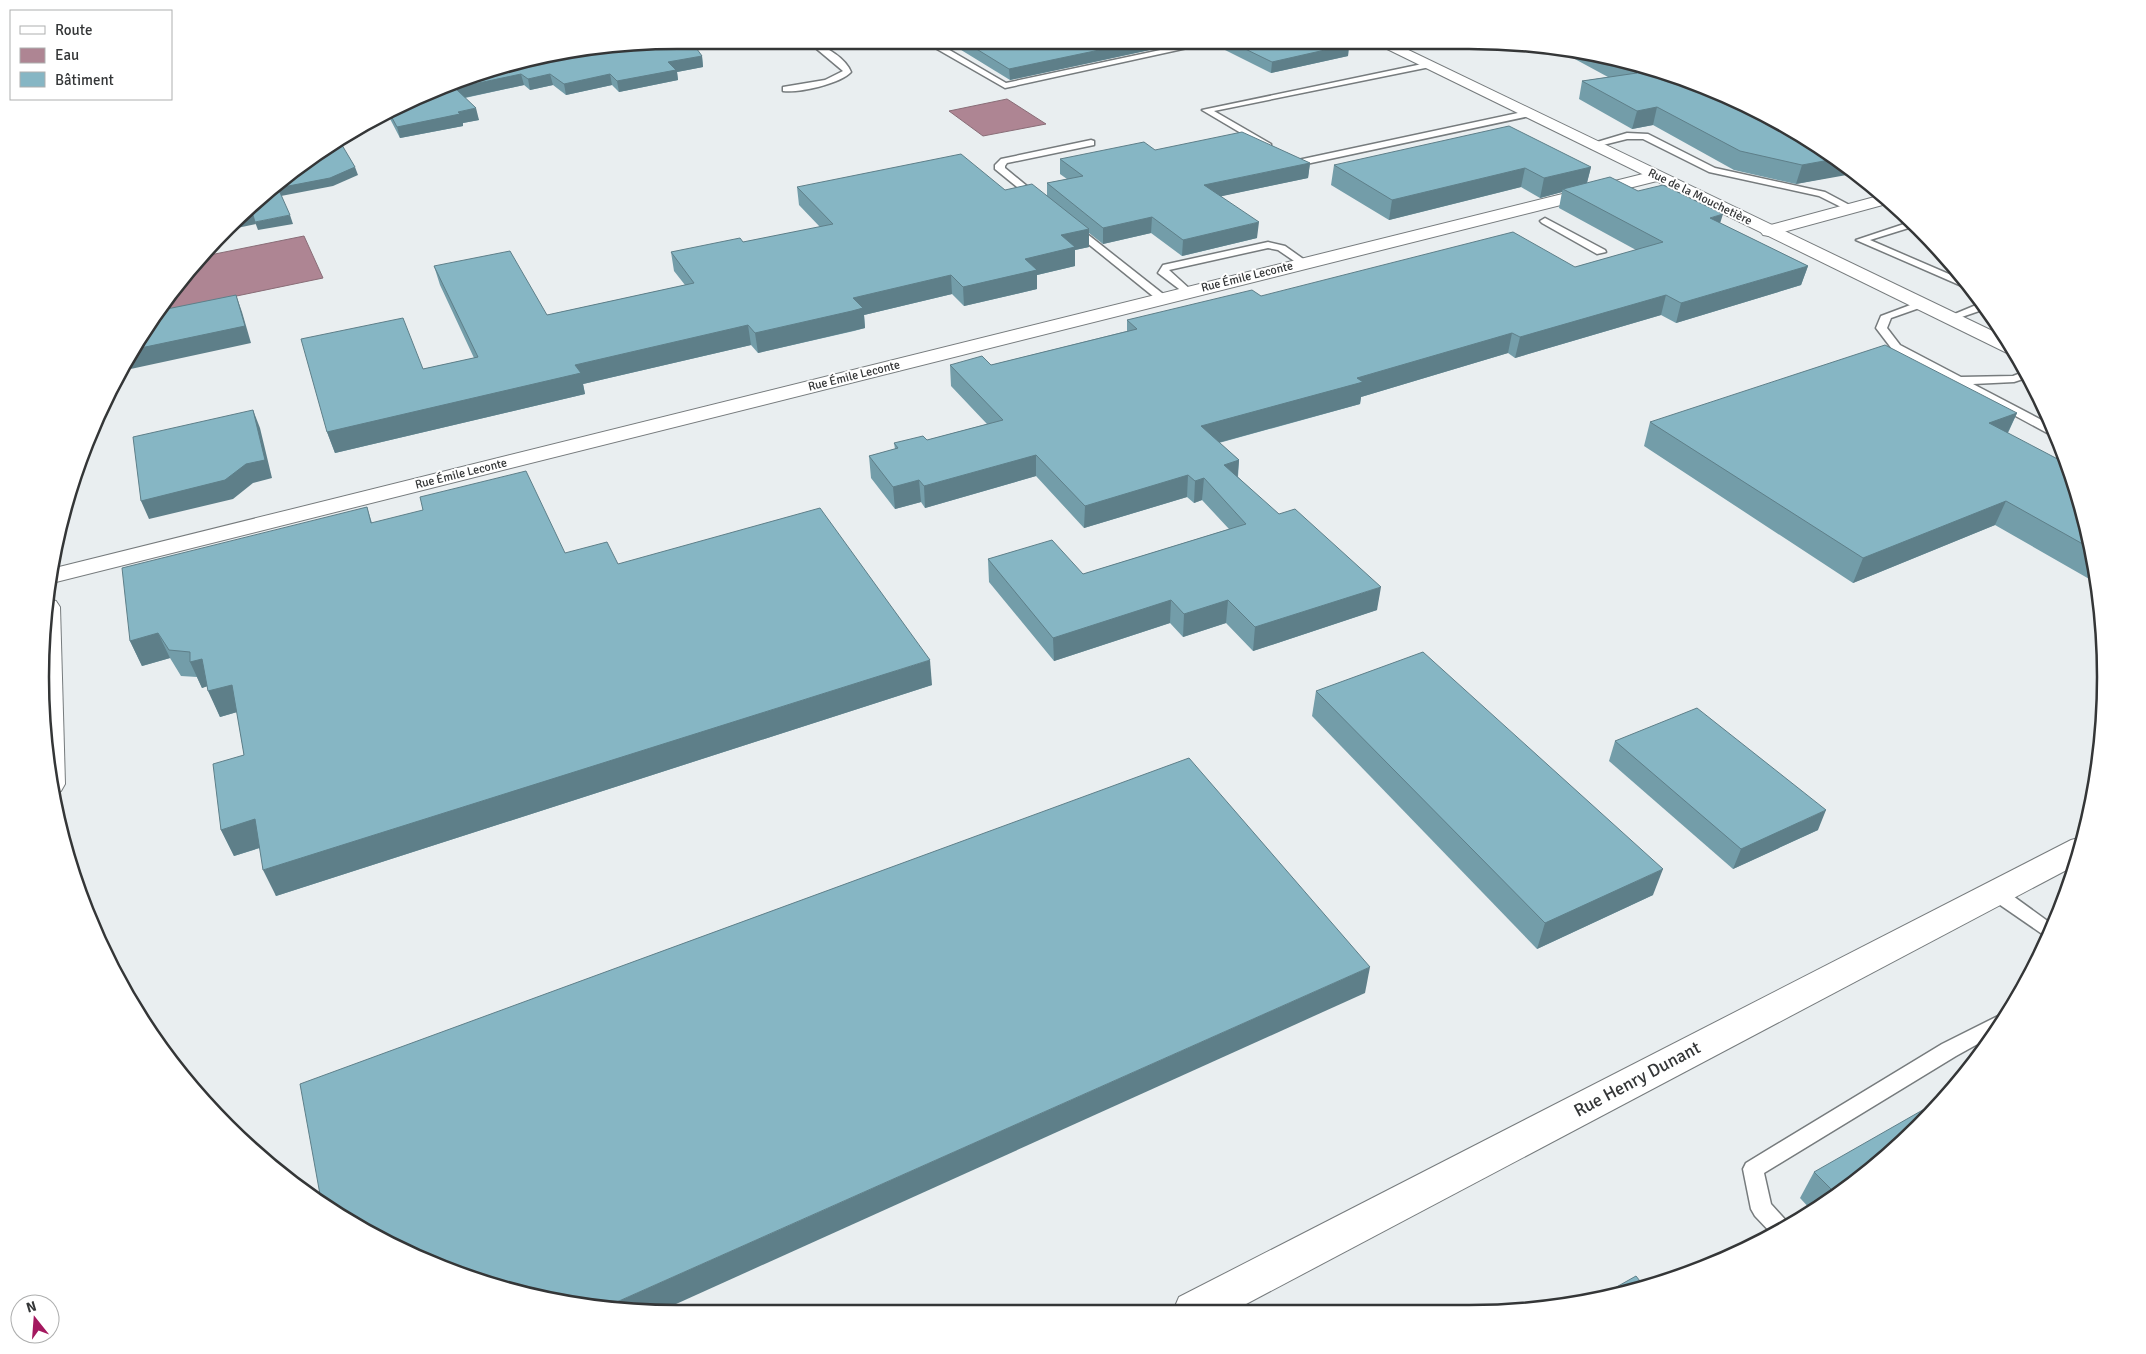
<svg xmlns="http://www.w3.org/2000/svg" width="2146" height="1354" viewBox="0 0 2146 1354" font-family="Signika,sans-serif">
<rect width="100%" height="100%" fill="#e9eef0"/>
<g fill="#ae8593" stroke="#896d77">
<polygon points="1007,99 1046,124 983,136 949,111"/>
<polygon points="304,236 323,278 155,313 171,289 200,257"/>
</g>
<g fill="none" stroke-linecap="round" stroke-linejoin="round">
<g stroke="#767b7d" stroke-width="3">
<g id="lane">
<path d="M812,45C826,45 846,59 851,72C840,84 799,93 783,91V87L825,80L843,71Z"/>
<polygon points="937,45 951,45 946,48 1006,83 1184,45 1201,45 1005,88 937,49"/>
<polygon points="1427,63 1431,65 1430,67 1214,111 1271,144 1271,148 1268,149 1202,110"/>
<polygon points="1527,111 1530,112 1530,116 1297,166 1282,157 1287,154 1298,160"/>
<polygon points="1627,133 1648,134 1715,168 1825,192 1857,209 1849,211 1819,196 1709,172 1643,139 1627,139 1591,148 1587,145"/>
<polygon points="1091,140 1094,141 1094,145 1007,163 1005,166 1005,168 1039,196 1039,200 1033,200 995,169 995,165 1001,159"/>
<polygon points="1545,218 1605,250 1606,252 1597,254 1542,223 1540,221"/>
<polygon points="1910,222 1915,226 1870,240 1965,281 1971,290 1856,240"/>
<polygon points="1071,226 1077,226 1167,297 1167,301 1159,301 1071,230"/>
<polygon points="1268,242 1285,246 1309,263 1300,265 1278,250 1268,248 1169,270 1191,290 1191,294 1187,295 1158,273 1163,265"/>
<polygon points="1921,301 1925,302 1925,306 1891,318 1887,328 1900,345 1961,377 2013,376 2026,371 2029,377 2014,382 1973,384 2051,425 2055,434 2049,434 1892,349 1876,328 1881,316"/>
<polygon points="1981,303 1985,309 1950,321 1945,318"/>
<polygon points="1996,886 2002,888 2053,925 2048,938 1990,898 1987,893 1990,888"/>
<polygon points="2000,1015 2004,1017 1992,1036 1956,1056 1764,1173 1771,1204 1791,1226 1773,1235 1755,1216 1751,1209 1743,1169 1746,1163 1942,1044"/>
</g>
</g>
<g stroke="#767b7d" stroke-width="2">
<g id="street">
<polygon points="1655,171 1661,172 1663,176 1661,180 52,583 55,568"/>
<polygon points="1882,195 1890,203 1769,236 1763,235 1760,231 1763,227"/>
<polygon points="49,599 56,601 60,607 65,784 61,791 52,794 45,760 41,636"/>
</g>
</g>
<g stroke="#767b7d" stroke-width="2">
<g id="secondary">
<polygon points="1379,45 1398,45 2005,337 2018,354 2007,353"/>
<polygon points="2082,837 2085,838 2076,865 1233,1311 1173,1311 1179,1297 2071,840"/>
</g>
</g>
<use href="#lane" fill="#fff" fill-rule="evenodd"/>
<use href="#street" fill="#fff" fill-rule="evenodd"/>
<use href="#secondary" fill="#fff" fill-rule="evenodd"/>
</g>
<g fill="#739da9">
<polygon points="953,45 1173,45 1010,80"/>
<polygon points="1215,45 1349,45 1348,56 1271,73"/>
<polygon points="1549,45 1552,45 1713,89 1857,172 1796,184 1734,170 1653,125 1632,129 1579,99 1582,81 1608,77"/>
<polygon points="702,56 703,67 677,72 678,80 619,92 612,85 566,95 553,85 530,90 524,85 465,98 479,120 463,123 463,126 400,138 388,115 473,74"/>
<polygon points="1155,150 1310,163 1308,178 1221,196 1257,238 1182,256 1151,233 1103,244 1089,233 1089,247 1075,250 1075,266 1037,275 1037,289 964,306 952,294 864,315 865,328 854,331 758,353 751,345 583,384 585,394 335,453 327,432 423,369 474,358 440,285 434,266 547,315 685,285 674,271 671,252 743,242 820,227 799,205 797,187 1005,190 1047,195 1047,183 1067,179 1060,174 1060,159"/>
<polygon points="1334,165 1591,167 1587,183 1638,191 1720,223 1808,266 1801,285 1676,323 1661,315 1515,358 1508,353 1361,397 1360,404 1219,443 1239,460 1238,477 1377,610 1253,651 1226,623 1183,637 1170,623 1054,661 989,582 988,559 1083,574 1229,529 1202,500 1194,503 1187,497 1084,528 1036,476 925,508 921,502 895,509 871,478 869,456 895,449 894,443 927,440 987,424 951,386 950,365 991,365 1127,331 1127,320 1261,296 1575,267 1636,250 1559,208 1562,192 1540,198 1521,187 1389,220 1331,185"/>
<polygon points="2017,413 2008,433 2072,473 2098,584 1995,525 1853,583 1644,446 1650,422"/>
<polygon points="367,507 372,523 565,553 618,564 932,685 276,896 260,848 234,856 221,830 244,755 237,712 220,717 207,686 202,688 197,677 181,676 170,658 142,666 130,641"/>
<polygon points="1316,691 1653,895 1537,949 1312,716"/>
<polygon points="1615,741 1818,830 1733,869 1609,761"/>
<polygon points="1889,1156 1812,1211 1800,1198 1814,1172"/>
</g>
<g fill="#5e7f89">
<polygon points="1123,45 1173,45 1010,80 1009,69"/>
<polygon points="1347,45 1349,45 1348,56 1271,73 1272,62"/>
<polygon points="702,56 703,67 677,72 678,80 619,92 617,81 668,62"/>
<polygon points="521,74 524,85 458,99 455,88"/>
<polygon points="550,74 553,85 530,90 528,79"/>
<polygon points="610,74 612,85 566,95 564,84"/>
<polygon points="1657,107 1653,125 1632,129 1637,111"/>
<polygon points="476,108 479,120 463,123 463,126 400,138 397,127"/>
<polygon points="1835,159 1858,173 1796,184 1802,165"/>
<polygon points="1310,163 1308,178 1204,200 1204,185"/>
<polygon points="355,167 358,175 333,186 281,196 278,188"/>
<polygon points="1591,167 1586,186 1563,189 1562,192 1540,198 1544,178"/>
<polygon points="1525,168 1521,187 1389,220 1392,200"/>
<polygon points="1723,214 1717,233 1710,218"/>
<polygon points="253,215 256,224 223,231 227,226 236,219"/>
<polygon points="290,215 293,224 258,230 255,222"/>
<polygon points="1152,217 1151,233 1103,244 1103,228"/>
<polygon points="1259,222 1257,238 1182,256 1183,240"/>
<polygon points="1089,229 1089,247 1075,250 1075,266 1037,275 1037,289 964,306 963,287 1025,259 1061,235"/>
<polygon points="1808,266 1801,285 1676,323 1681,303"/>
<polygon points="951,275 952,294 864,315 865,328 758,353 755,333 853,298"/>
<polygon points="236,295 242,312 251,343 126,370 123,363 131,350"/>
<polygon points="1666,295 1661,315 1515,358 1520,337"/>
<polygon points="748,325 751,345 583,384 585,394 335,453 327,432 575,365"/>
<polygon points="1512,333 1508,353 1361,397 1360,404 1199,448 1201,426 1357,378"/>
<polygon points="253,410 260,428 272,478 253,483 233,499 149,519 141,501"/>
<polygon points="2017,413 2006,436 1989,423"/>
<polygon points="1036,455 1036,476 925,508 924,486"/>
<polygon points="1239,460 1237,482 1224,465"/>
<polygon points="1188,475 1187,497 1084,528 1085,506"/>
<polygon points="1204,478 1202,500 1194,503 1195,481"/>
<polygon points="919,480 921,502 895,509 893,487"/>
<polygon points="2006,501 1995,525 1853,583 1863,558"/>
<polygon points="1381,587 1377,610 1253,651 1255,627"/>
<polygon points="1171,600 1170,623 1054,661 1053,638"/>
<polygon points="1228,600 1226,623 1183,637 1184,614"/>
<polygon points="158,633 170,658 142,666 130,641"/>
<polygon points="202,659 214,684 202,688 190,662"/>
<polygon points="930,660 932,685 276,896 263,870"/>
<polygon points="232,685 244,710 220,717 208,691"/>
<polygon points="1826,810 1818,830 1733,869 1741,849"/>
<polygon points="255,819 268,845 234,856 221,830"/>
<polygon points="1663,869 1653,895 1537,949 1545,923"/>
<polygon points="1370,967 1365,993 665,1309 601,1309"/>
</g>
<g fill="#86b6c4" stroke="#5e7f89">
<polygon points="594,45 694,45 702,56 668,62 676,70 617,81 610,74 564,84 550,74 528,79 521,74 455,88 476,108 458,112 460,114 397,127 390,114 473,74"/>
<polygon points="970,45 1123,45 1009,69"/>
<polygon points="1237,45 1347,45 1272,62"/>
<polygon points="1619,64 1713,89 1835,159 1802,165 1740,151 1657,107 1637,111 1582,81 1637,73"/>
<polygon points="1509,126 1591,167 1544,178 1525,168 1392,200 1334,165"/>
<polygon points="1242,132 1310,163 1204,185 1259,222 1183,240 1152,217 1103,228 1047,183 1083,176 1060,159 1144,142 1155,150"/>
<polygon points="339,140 355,167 330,178 278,188 290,215 255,222 253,215 236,219 259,200 261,200 266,194 323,148"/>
<polygon points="961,154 1005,190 1032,184 1089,229 1061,235 1075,247 1025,259 1037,270 963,287 951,275 853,298 863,308 852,311 755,333 748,325 575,365 581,373 327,432 301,339 403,318 423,369 478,357 434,266 510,251 547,315 694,283 671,252 740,238 743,242 833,224 797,187"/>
<polygon points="1610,177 1638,191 1663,185 1723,214 1710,218 1808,266 1681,303 1666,295 1520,337 1512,333 1357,378 1363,382 1201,426 1239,460 1224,465 1279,514 1295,509 1381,587 1255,627 1228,600 1184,614 1171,600 1053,638 988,559 1052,540 1083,574 1246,524 1204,478 1195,481 1188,475 1085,506 1036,455 924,486 919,480 893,487 869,456 898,448 894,443 923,436 927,440 1003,420 950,365 982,356 991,365 1137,329 1127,320 1252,290 1261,296 1513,232 1575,267 1663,242 1563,189"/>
<polygon points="236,295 245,326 131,350 157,311"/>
<polygon points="1885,345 2017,413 1989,423 2069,465 2072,473 2090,548 2006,501 1863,558 1650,422"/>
<polygon points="253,410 265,460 246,464 225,480 141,501 133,437"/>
<polygon points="526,471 565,553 607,542 618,564 820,508 930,660 263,870 255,819 221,830 213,764 244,755 232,685 208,691 202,659 190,662 190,652 169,650 158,633 130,641 122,568 367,507 371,523 423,510 420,497"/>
<polygon points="1423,652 1663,869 1545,923 1316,691"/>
<polygon points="1697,708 1826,810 1741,849 1615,741"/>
<polygon points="1189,758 1370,967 601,1309 594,1309 434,1266 321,1200 300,1084"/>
<polygon points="1942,1099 1889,1156 1836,1194 1814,1172"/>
<polygon points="1636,1276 1644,1286 1604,1294"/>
</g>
<g text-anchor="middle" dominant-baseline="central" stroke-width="4" stroke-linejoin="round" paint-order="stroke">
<g font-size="12" fill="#343637" stroke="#fff">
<text transform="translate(1700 197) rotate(26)">Rue de la Mouchetière</text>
<text transform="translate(1247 277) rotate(-14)">Rue Émile Leconte</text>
<text transform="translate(854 376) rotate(-14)">Rue Émile Leconte</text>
<text transform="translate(461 474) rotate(-14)">Rue Émile Leconte</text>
</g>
<g font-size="18" fill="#343637" stroke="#fff">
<text transform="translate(1637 1079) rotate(-28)">Rue Henry Dunant</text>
</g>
</g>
<path d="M0 0H2146V1354H0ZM677 49H1469A628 628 0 0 1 2097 677V677A628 628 0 0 1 1469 1305H677A628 628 0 0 1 49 677V677A628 628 0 0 1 677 49Z" fill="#fff" fill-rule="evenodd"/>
<path fill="none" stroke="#343637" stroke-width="2.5" d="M677 49H1469A628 628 0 0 1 2097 677V677A628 628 0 0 1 1469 1305H677A628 628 0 0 1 49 677V677A628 628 0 0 1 677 49Z"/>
<rect x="10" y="10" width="162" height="90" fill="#ffffff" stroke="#aeafaf"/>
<rect x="20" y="26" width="25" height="8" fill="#ffffff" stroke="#aeafaf"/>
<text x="55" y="35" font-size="15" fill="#343637">Route</text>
<rect x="20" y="48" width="25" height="15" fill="#ae8593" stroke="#aeafaf"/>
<text x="55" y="60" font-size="15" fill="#343637">Eau</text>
<rect x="20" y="72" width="25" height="15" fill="#86b6c4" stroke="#aeafaf"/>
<text x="55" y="85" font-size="15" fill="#343637">Bâtiment</text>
<g transform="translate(35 1319) rotate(343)"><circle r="24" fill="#ffffff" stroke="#aeafaf"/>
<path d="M0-4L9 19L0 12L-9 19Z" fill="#a4185f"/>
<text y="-8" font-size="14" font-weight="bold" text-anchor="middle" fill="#343637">N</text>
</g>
</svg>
